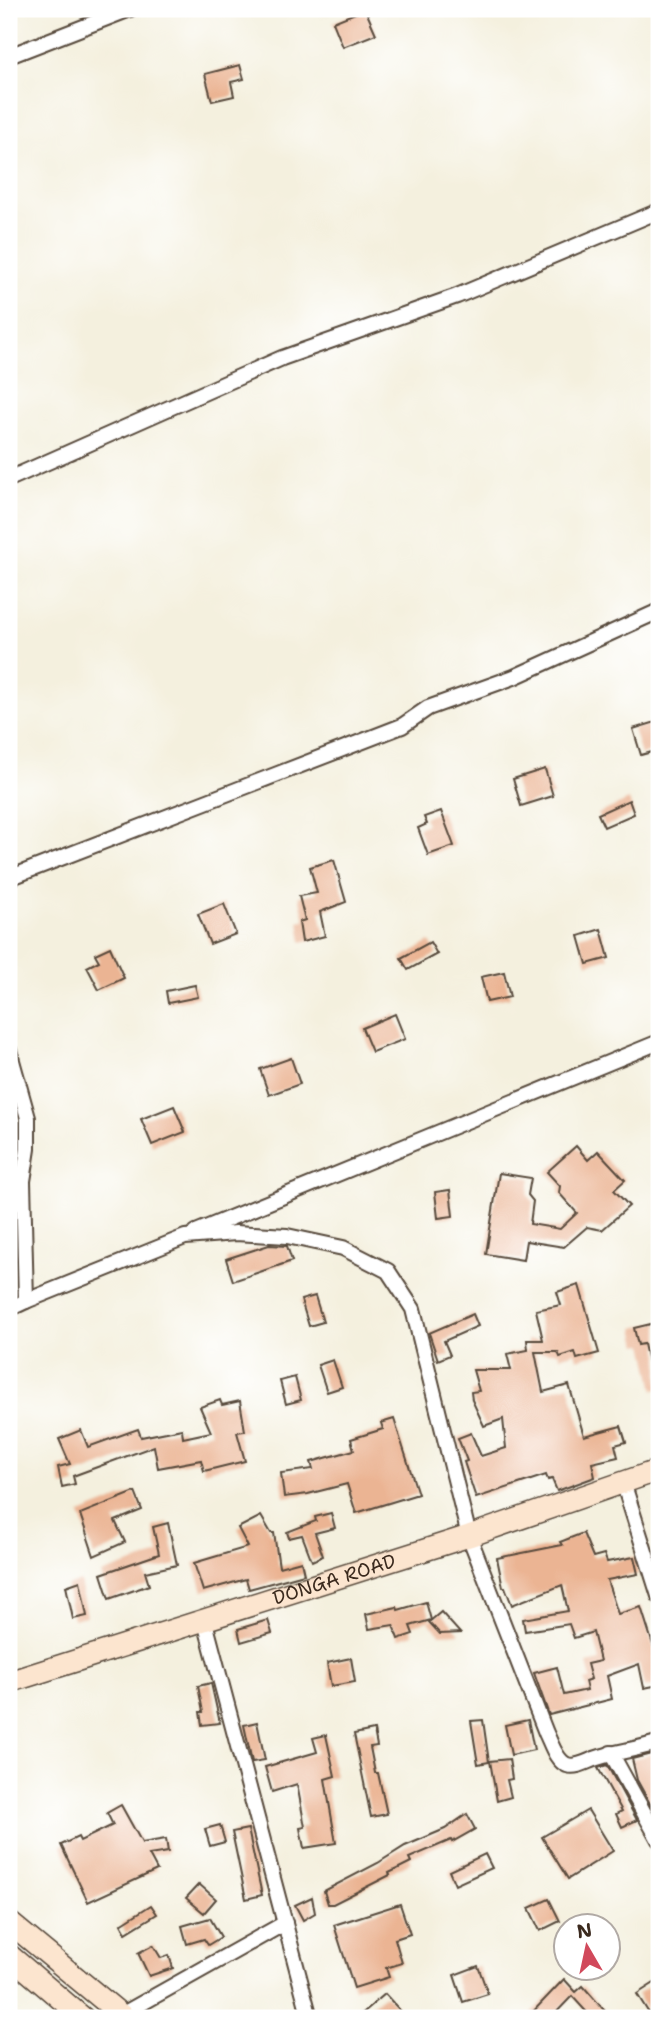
<svg xmlns="http://www.w3.org/2000/svg" width="668" height="2027" viewBox="0 0 668 2027" font-family="'Shantell Sans',sans-serif">
<rect width="100%" height="100%" fill="#fff"/>
<filter id="ink" filterUnits="userSpaceOnUse"><feTurbulence type="fractalNoise" baseFrequency=".0143" numOctaves="2"/><feDisplacementMap in="SourceGraphic" scale="14" xChannelSelector="R" yChannelSelector="G"/><feConvolveMatrix kernelMatrix="1 2 1 2 8 2 1 2 1" color-interpolation-filters="sRGB"/></filter>
<filter id="wash" filterUnits="userSpaceOnUse"><feTurbulence type="fractalNoise" baseFrequency=".00686" numOctaves="4" result="noise"/><feDisplacementMap in="SourceGraphic" scale="28" xChannelSelector="R" yChannelSelector="G"/><feGaussianBlur stdDeviation="1.57" result="paint"/><feColorMatrix in="noise" values="0 0 0 0 0 0 0 0 0 0 0 0 0 0 0 0 0 1.4 0 .05"/><feComposite in="paint" operator="in"/></filter>
<g filter="url(#wash)">
<rect width="100%" height="100%" fill="#f4f0de"/>
<g id="blocks">
<g fill="#ebb493">
<polygon points="365,9 376,34 343,47 333,22"/>
<polygon points="240,65 244,79 231,82 234,96 212,101 205,74"/>
<polygon points="659,721 659,750 641,755 633,729"/>
<polygon points="545,769 553,796 521,806 513,779"/>
<polygon points="629,800 634,814 604,827 598,814"/>
<polygon points="441,811 454,846 428,855 418,828 427,824 424,817"/>
<polygon points="334,860 346,902 320,912 325,936 302,942 299,922 305,920 299,896 317,893 310,867"/>
<polygon points="224,904 236,934 210,944 198,914"/>
<polygon points="601,929 609,958 587,964 579,936"/>
<polygon points="430,942 437,954 408,970 401,958"/>
<polygon points="110,947 124,978 99,990 87,967 99,961 95,954"/>
<polygon points="504,972 510,997 487,1002 481,977"/>
<polygon points="195,985 198,997 168,1003 166,991"/>
<polygon points="395,1014 405,1039 372,1052 362,1028"/>
<polygon points="291,1058 300,1084 269,1095 260,1069"/>
<polygon points="174,1106 185,1132 152,1145 141,1119"/>
<polygon points="576,1146 588,1160 598,1151 625,1180 614,1190 629,1206 602,1230 587,1227 564,1247 526,1241 523,1260 486,1254 499,1173 531,1178 528,1195 533,1201 530,1224 560,1229 577,1213 559,1193 560,1186 547,1172"/>
<polygon points="450,1190 453,1216 438,1218 435,1192"/>
<polygon points="269,1245 287,1246 292,1261 233,1281 226,1259"/>
<polygon points="579,1285 599,1353 577,1359 575,1352 560,1357 558,1352 535,1352 543,1392 569,1385 584,1436 621,1426 626,1442 615,1445 618,1457 592,1463 595,1477 557,1491 552,1479 548,1480 546,1475 476,1498 464,1462 467,1461 458,1438 471,1433 481,1456 506,1448 503,1419 484,1426 472,1400 471,1392 479,1391 473,1370 511,1370 507,1354 528,1350 527,1340 543,1340 536,1310 561,1305 557,1292"/>
<polygon points="315,1296 323,1322 309,1326 301,1300"/>
<polygon points="473,1314 478,1326 444,1341 450,1355 438,1360 429,1333"/>
<polygon points="659,1322 659,1389 654,1390 644,1344 638,1345 634,1328"/>
<polygon points="333,1360 342,1387 327,1392 318,1365"/>
<polygon points="295,1377 301,1400 286,1404 280,1381"/>
<polygon points="220,1400 222,1405 240,1401 245,1431 237,1432 245,1461 204,1471 201,1460 158,1468 154,1446 73,1476 75,1484 62,1487 58,1467 70,1464 59,1439 81,1430 88,1447 138,1429 141,1437 182,1429 183,1438 211,1432 200,1407"/>
<polygon points="394,1419 418,1494 356,1513 347,1484 308,1494 284,1497 281,1473 313,1469 311,1462 354,1450 351,1439 383,1429 381,1423"/>
<polygon points="135,1492 142,1510 115,1521 125,1542 94,1556 80,1514"/>
<polygon points="331,1513 335,1528 315,1533 323,1556 312,1561 302,1535 289,1538 287,1532 316,1521 315,1517"/>
<polygon points="261,1516 271,1533 274,1533 279,1567 301,1561 304,1574 249,1589 246,1579 203,1591 194,1563 248,1547 238,1528"/>
<polygon points="168,1523 177,1565 145,1572 149,1585 109,1599 101,1574 159,1554 153,1527"/>
<polygon points="583,1533 593,1557 604,1554 607,1562 634,1557 638,1574 607,1580 618,1614 641,1607 654,1648 659,1647 659,1685 644,1688 639,1664 607,1676 612,1699 549,1715 534,1673 557,1667 564,1695 587,1690 585,1681 591,1679 587,1664 600,1661 593,1632 574,1638 569,1624 525,1631 523,1619 568,1611 562,1585 512,1605 505,1587 503,1587 497,1558 562,1545 560,1542"/>
<polygon points="80,1581 87,1616 73,1619 66,1586"/>
<polygon points="426,1602 431,1620 410,1626 413,1634 398,1639 393,1625 369,1629 366,1614 397,1607 398,1610"/>
<polygon points="441,1612 460,1633 440,1634 429,1622"/>
<polygon points="268,1620 272,1633 241,1642 238,1629"/>
<polygon points="351,1658 355,1682 331,1686 327,1663"/>
<polygon points="211,1683 220,1723 202,1725 200,1712 203,1712 198,1686"/>
<polygon points="483,1720 489,1762 478,1764 471,1721"/>
<polygon points="528,1720 534,1750 511,1755 505,1725"/>
<polygon points="257,1722 265,1760 252,1762 244,1725"/>
<polygon points="374,1730 377,1746 370,1747 375,1773 378,1773 387,1814 371,1817 354,1734"/>
<polygon points="326,1735 335,1776 325,1779 336,1843 304,1848 300,1828 305,1827 297,1784 272,1792 265,1767 317,1752 313,1738"/>
<polygon points="659,1752 659,1809 654,1811 637,1780 632,1759"/>
<polygon points="509,1759 512,1779 507,1780 511,1797 497,1801 490,1761"/>
<polygon points="607,1765 637,1820 622,1827 616,1814 622,1811 598,1768"/>
<polygon points="121,1805 142,1843 166,1839 168,1852 149,1855 157,1870 88,1902 61,1845 78,1837 80,1841 113,1825 107,1813"/>
<polygon points="588,1810 613,1851 568,1879 542,1837"/>
<polygon points="467,1814 475,1829 452,1842 451,1840 409,1858 411,1862 389,1873 390,1875 333,1904 328,1904 324,1891 378,1863 405,1846 445,1829"/>
<polygon points="220,1825 225,1842 210,1846 205,1829"/>
<polygon points="248,1829 262,1895 246,1899 232,1832"/>
<polygon points="485,1854 492,1868 455,1885 449,1871"/>
<polygon points="199,1884 216,1899 204,1913 186,1898"/>
<polygon points="312,1897 315,1913 303,1920 295,1905"/>
<polygon points="549,1899 560,1921 540,1931 529,1908"/>
<polygon points="400,1904 410,1934 395,1939 402,1963 386,1968 389,1977 354,1988 334,1925"/>
<polygon points="151,1905 157,1914 126,1933 121,1924"/>
<polygon points="210,1918 221,1937 208,1945 204,1939 187,1944 182,1926"/>
<polygon points="153,1945 161,1958 169,1955 173,1968 149,1976 138,1953"/>
<polygon points="478,1966 488,1994 463,2002 454,1975"/>
<polygon points="564,1979 576,1992 583,1986 611,2018 592,2018 572,1996 551,2018 527,2018"/>
<polygon points="659,1980 659,2018 652,2018 637,1994"/>
<polygon points="385,1994 407,2018 357,2018"/>
</g>
</g>
</g>
<g filter="url(#ink)">
<use href="#blocks" fill-opacity="0" stroke="#57483b" stroke-width="2"/>
<g fill="none" stroke-linecap="round" stroke-linejoin="round">
<g stroke="#57483b" stroke-width="18">
<g id="street">
<polyline points="9,56 130,9"/>
<polyline points="9,479 282,358 457,296 659,211"/>
<polyline points="9,878 402,726 428,708 514,677 659,611"/>
<polyline points="9,1050 28,1118 28,1149 23,1181 26,1301 9,1309"/>
<polyline points="196,1232 659,1042"/>
<path d="M26,1301L185,1237L236,1233L287,1236L343,1248L388,1271L413,1309L469,1536L546,1733C551,1743 556,1761 567,1765C576,1768 586,1762 594,1759C616,1751 638,1750 659,1742"/>
<polyline points="623,1482 659,1596"/>
<polyline points="204,1618 310,2018"/>
<polyline points="611,1753 659,1840"/>
<polyline points="121,2015 285,1923"/>
</g>
</g>
<g stroke="#57483b" stroke-width="24">
<g id="secondary">
<path id="s1" d="M9,1682L469,1536L659,1470"/>
<polyline points="9,1922 125,2018"/>
<polyline points="9,1955 83,2018"/>
</g>
</g>
<use href="#street" stroke="#fff" stroke-width="14"/>
<use href="#secondary" stroke="#fce5cf" stroke-width="21"/>
</g>
</g>
<g text-anchor="middle" dominant-baseline="central" stroke-width="7" stroke-linejoin="round" paint-order="stroke">
<g font-size="19" fill="#3b2a1e" stroke="#fff">
<text stroke="none"><textPath href="#s1" startOffset="341">DONGA ROAD</textPath></text>
</g>
</g>
<rect width="668" height="2027" fill="none" stroke="#fff" stroke-width="35"/>
<g transform="translate(587 1947) rotate(351)"><circle r="33" fill="#ffffff" stroke="#b1aaa5" stroke-width="2"/>
<path d="M0-5L12 26L0 18L-12 26Z" fill="#d1495b"/>
<text y="-10" font-size="19" font-weight="bold" text-anchor="middle" fill="#3b2a1e">N</text>
</g>
</svg>
